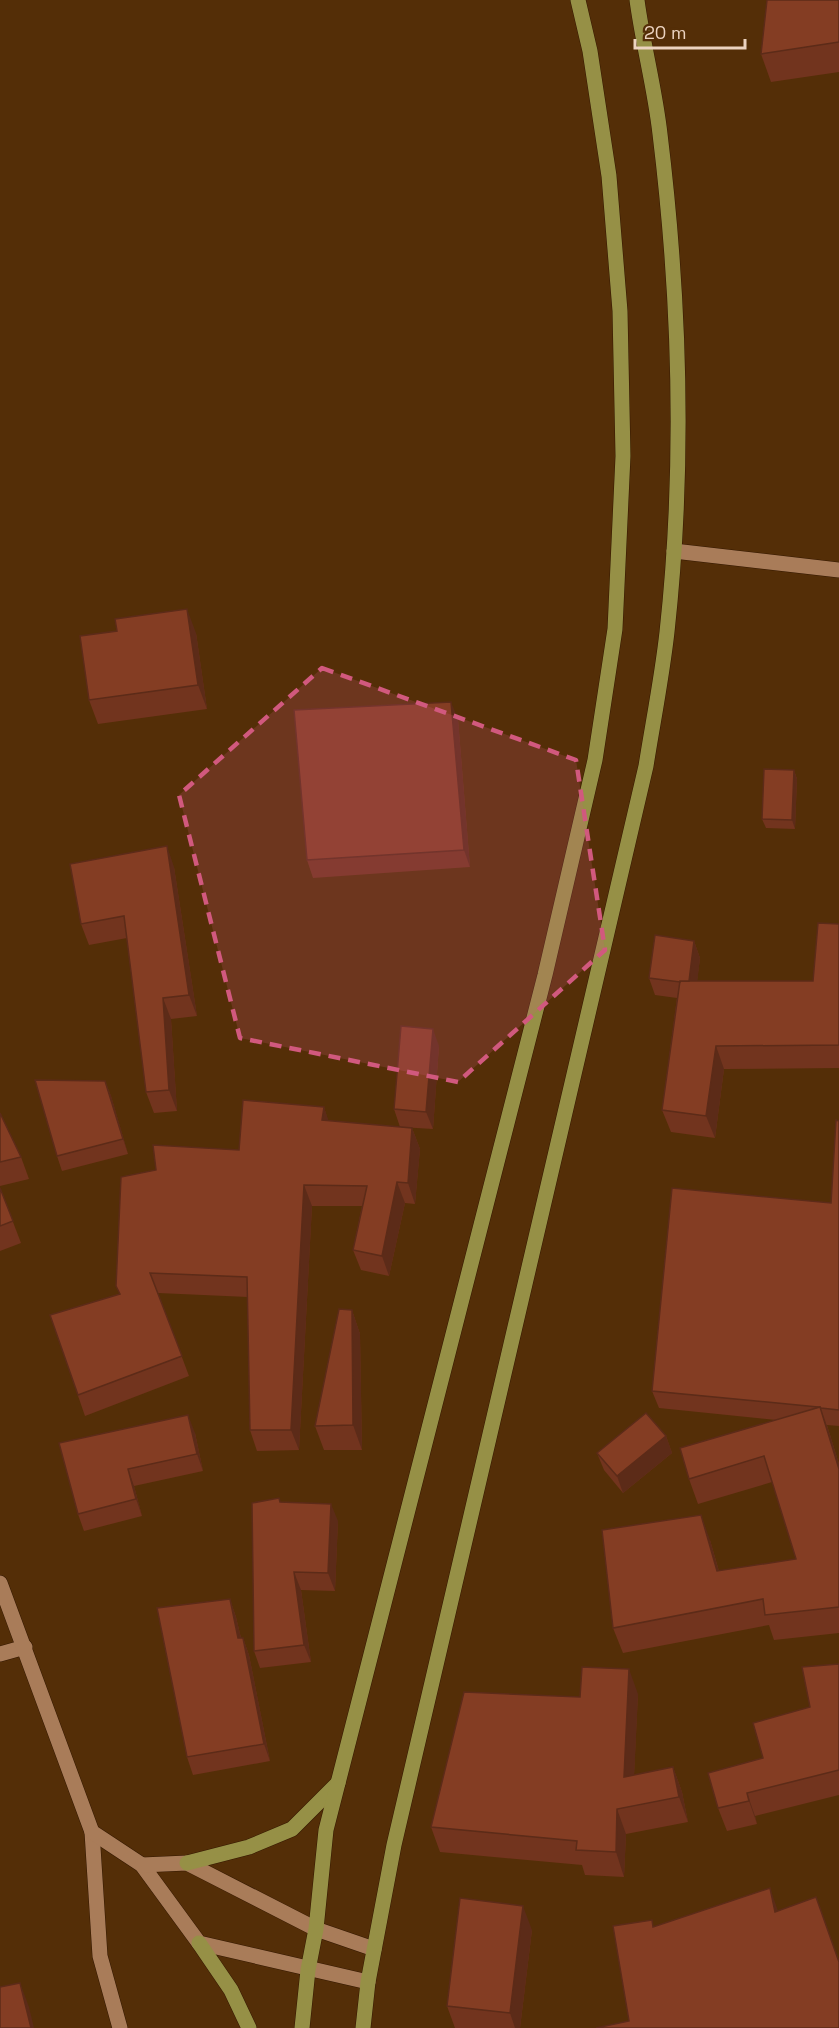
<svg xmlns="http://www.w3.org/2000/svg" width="839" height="2028" viewBox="0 0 839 2028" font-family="'Space Grotesk',sans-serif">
<rect width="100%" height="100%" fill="#542e07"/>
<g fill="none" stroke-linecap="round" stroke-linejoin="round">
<g stroke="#341800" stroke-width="16">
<g id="minor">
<polyline points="674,551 839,570"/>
<polyline points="0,1654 25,1647"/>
<polyline points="92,1832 100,1956 120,2028"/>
</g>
</g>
<g stroke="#341800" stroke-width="16">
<g id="secondary">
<polyline points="0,1583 92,1832 142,1865 199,1943 368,1982"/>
<polyline points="142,1865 187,1863 316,1929 374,1949"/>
</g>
</g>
<g stroke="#341800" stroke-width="16">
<g id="primary">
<polyline points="187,1863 249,1847 292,1829 338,1783"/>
<polyline points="199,1943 231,1990 249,2028"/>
<polyline points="302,2028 308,1970 316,1929 326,1830 545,975 595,760 615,629 623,456 620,311 609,176 590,51 578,0"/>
<path d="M363,2028L368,1982L394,1845L646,766C653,722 662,677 667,632C685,467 680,298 660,134C655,89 643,45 637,0"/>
</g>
</g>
<use href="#minor" stroke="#a97c59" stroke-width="15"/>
<use href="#secondary" stroke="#a97c59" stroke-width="15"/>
<use href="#primary" stroke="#969046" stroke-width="15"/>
</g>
<g fill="#72341e">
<polygon points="839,0 839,72 771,82 761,54"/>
<polygon points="117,631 196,633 207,709 98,724 89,700"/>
<polygon points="458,719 470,867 313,878 307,860"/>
<polygon points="794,770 797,779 795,829 766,828 762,819"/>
<polygon points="174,867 197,1016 171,1019 177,1111 154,1113 146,1092 127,938 89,945 81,924"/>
<polygon points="839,924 839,1068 724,1069 715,1138 671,1132 662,1110 677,998 655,995 649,978 694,941 700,958 697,981 813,981"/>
<polygon points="439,1046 433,1129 400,1127 394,1109"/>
<polygon points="105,1081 111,1096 128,1154 62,1171 57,1156"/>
<polygon points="324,1107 328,1121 412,1128 420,1149 415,1204 405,1203 389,1276 361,1270 353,1250 362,1206 312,1206 299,1450 257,1451 250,1430 248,1297 158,1293 189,1376 85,1416 50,1315 119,1294 156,1170 239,1150"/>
<polygon points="0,1113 21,1157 29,1179 0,1186"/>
<polygon points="839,1121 839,1426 827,1425 839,1464 839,1633 774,1640 769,1625 623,1653 613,1628 710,1540 719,1571 796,1559 772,1482 698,1504 689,1479 776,1420 659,1408 652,1391 831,1203"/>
<polygon points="0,1188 21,1243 0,1251"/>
<polygon points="352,1310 360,1334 362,1450 324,1450 315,1426"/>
<polygon points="195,1433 203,1471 134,1486 142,1516 84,1531 78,1514 59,1443"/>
<polygon points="666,1436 672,1453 623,1493 604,1470 597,1453"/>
<polygon points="279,1498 280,1502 338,1521 335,1591 301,1590 311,1662 260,1668 254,1651"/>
<polygon points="230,1599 236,1617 241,1638 243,1638 249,1655 270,1761 193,1775 187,1757"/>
<polygon points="839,1664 839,1795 755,1816 757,1824 727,1831 718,1808 763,1758 810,1707"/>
<polygon points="638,1694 634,1775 673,1767 682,1792 688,1822 626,1834 624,1877 585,1875 582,1865 440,1852 431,1827 580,1697"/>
<polygon points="532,1930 520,2028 455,2028 447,2006"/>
</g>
<g fill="#5c2b18">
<polygon points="187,609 196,633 207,709 198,685"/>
<polygon points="451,702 458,719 470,867 464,850"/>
<polygon points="794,770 797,779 795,829 792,820"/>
<polygon points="167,846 174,867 197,1016 189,995"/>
<polygon points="694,941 700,958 695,1001 688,983"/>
<polygon points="163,998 171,1019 177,1111 169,1090"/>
<polygon points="433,1029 439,1046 433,1129 426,1112"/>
<polygon points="716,1046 724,1069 715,1138 706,1116"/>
<polygon points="105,1081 111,1096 128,1154 123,1139"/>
<polygon points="324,1107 331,1128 322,1120"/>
<polygon points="412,1128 420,1149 415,1204 408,1183"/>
<polygon points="397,1182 405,1203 389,1276 382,1256"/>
<polygon points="304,1185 312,1206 299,1450 291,1430"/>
<polygon points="352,1310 360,1334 362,1450 353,1425"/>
<polygon points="820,1407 829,1432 839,1464 839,1469"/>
<polygon points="188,1415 195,1433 203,1471 197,1454"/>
<polygon points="666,1436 672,1453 623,1493 617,1476"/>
<polygon points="128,1469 134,1486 142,1516 136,1499"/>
<polygon points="331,1504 338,1521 335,1591 328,1573"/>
<polygon points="701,1515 710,1540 726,1596 717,1571"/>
<polygon points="294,1572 301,1590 311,1662 304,1645"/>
<polygon points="230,1599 236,1617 245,1655 238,1638"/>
<polygon points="243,1638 249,1655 270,1761 264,1744"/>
<polygon points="629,1669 638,1694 633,1801 624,1777"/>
<polygon points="673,1767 682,1792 688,1822 679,1797"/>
<polygon points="747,1793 755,1816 757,1824 749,1801"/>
<polygon points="617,1809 626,1834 624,1877 616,1852"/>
<polygon points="770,1888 778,1911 784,1935 775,1912"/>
<polygon points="523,1906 532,1930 520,2028 515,2028 510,2013"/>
<polygon points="20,1983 29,2007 34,2028 31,2028"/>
</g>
<g fill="#843d23" stroke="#5c2b18" stroke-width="1.5">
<polygon points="767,0 839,0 839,42 761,54"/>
<polygon points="187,609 198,685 89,700 80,636 117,631 115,619"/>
<polygon points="451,702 464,850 307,860 294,710"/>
<polygon points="764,769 794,770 792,820 762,819"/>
<polygon points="167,846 189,995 163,998 169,1090 146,1092 124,916 81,924 70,864"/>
<polygon points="818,923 839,924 839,1045 716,1046 706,1116 662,1110 680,981 813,981"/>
<polygon points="655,935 694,941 689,981 680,981 680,982 649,978"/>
<polygon points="401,1026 433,1029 426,1112 394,1109"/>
<polygon points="35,1080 105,1081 123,1139 57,1156"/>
<polygon points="243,1100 324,1107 322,1120 412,1128 408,1183 397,1182 382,1256 353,1250 367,1186 304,1185 291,1430 250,1430 247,1277 150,1273 182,1356 78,1395 50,1315 120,1294 116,1286 121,1177 156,1170 153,1145 239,1150"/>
<polygon points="0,1113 21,1157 0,1162"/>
<polygon points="836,1120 839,1121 839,1410 821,1408 820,1407 818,1407 652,1391 672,1188 831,1203"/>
<polygon points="0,1188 13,1221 0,1226"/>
<polygon points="339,1309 352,1310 353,1425 315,1426"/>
<polygon points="820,1407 839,1469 839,1607 765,1615 763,1599 613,1628 602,1530 701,1515 717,1571 796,1559 764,1456 689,1479 680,1448"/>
<polygon points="646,1413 666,1436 617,1476 597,1453"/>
<polygon points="188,1415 197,1454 128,1469 136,1499 78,1514 59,1443"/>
<polygon points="279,1498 280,1502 331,1504 328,1573 294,1572 304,1645 254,1651 252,1503"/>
<polygon points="230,1599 238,1638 243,1638 264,1744 187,1757 157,1608"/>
<polygon points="839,1664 839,1770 747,1793 749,1801 718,1808 708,1773 763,1758 753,1723 810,1707 802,1667"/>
<polygon points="582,1667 629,1669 624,1777 673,1767 679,1797 617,1809 616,1852 576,1850 577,1841 431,1827 464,1692 580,1697"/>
<polygon points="770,1888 775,1912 816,1897 839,1962 839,2028 596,2028 629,2021 613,1926 652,1920 653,1927"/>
<polygon points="460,1898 523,1906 510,2013 447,2006"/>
<polygon points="20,1983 31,2028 0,2028 0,1987"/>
</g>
<path fill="#d1597e" fill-opacity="0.2" stroke="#d1597e" stroke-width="4.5" stroke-dasharray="12 8" stroke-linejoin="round" d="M322,668L576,760L605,950L458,1082L240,1038L179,795Z"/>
<path d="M635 39v9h110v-9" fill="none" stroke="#ecd3c0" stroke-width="3"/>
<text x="644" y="39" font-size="18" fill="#ecd3c0" stroke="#542e07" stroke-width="4.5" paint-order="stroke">20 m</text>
</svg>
